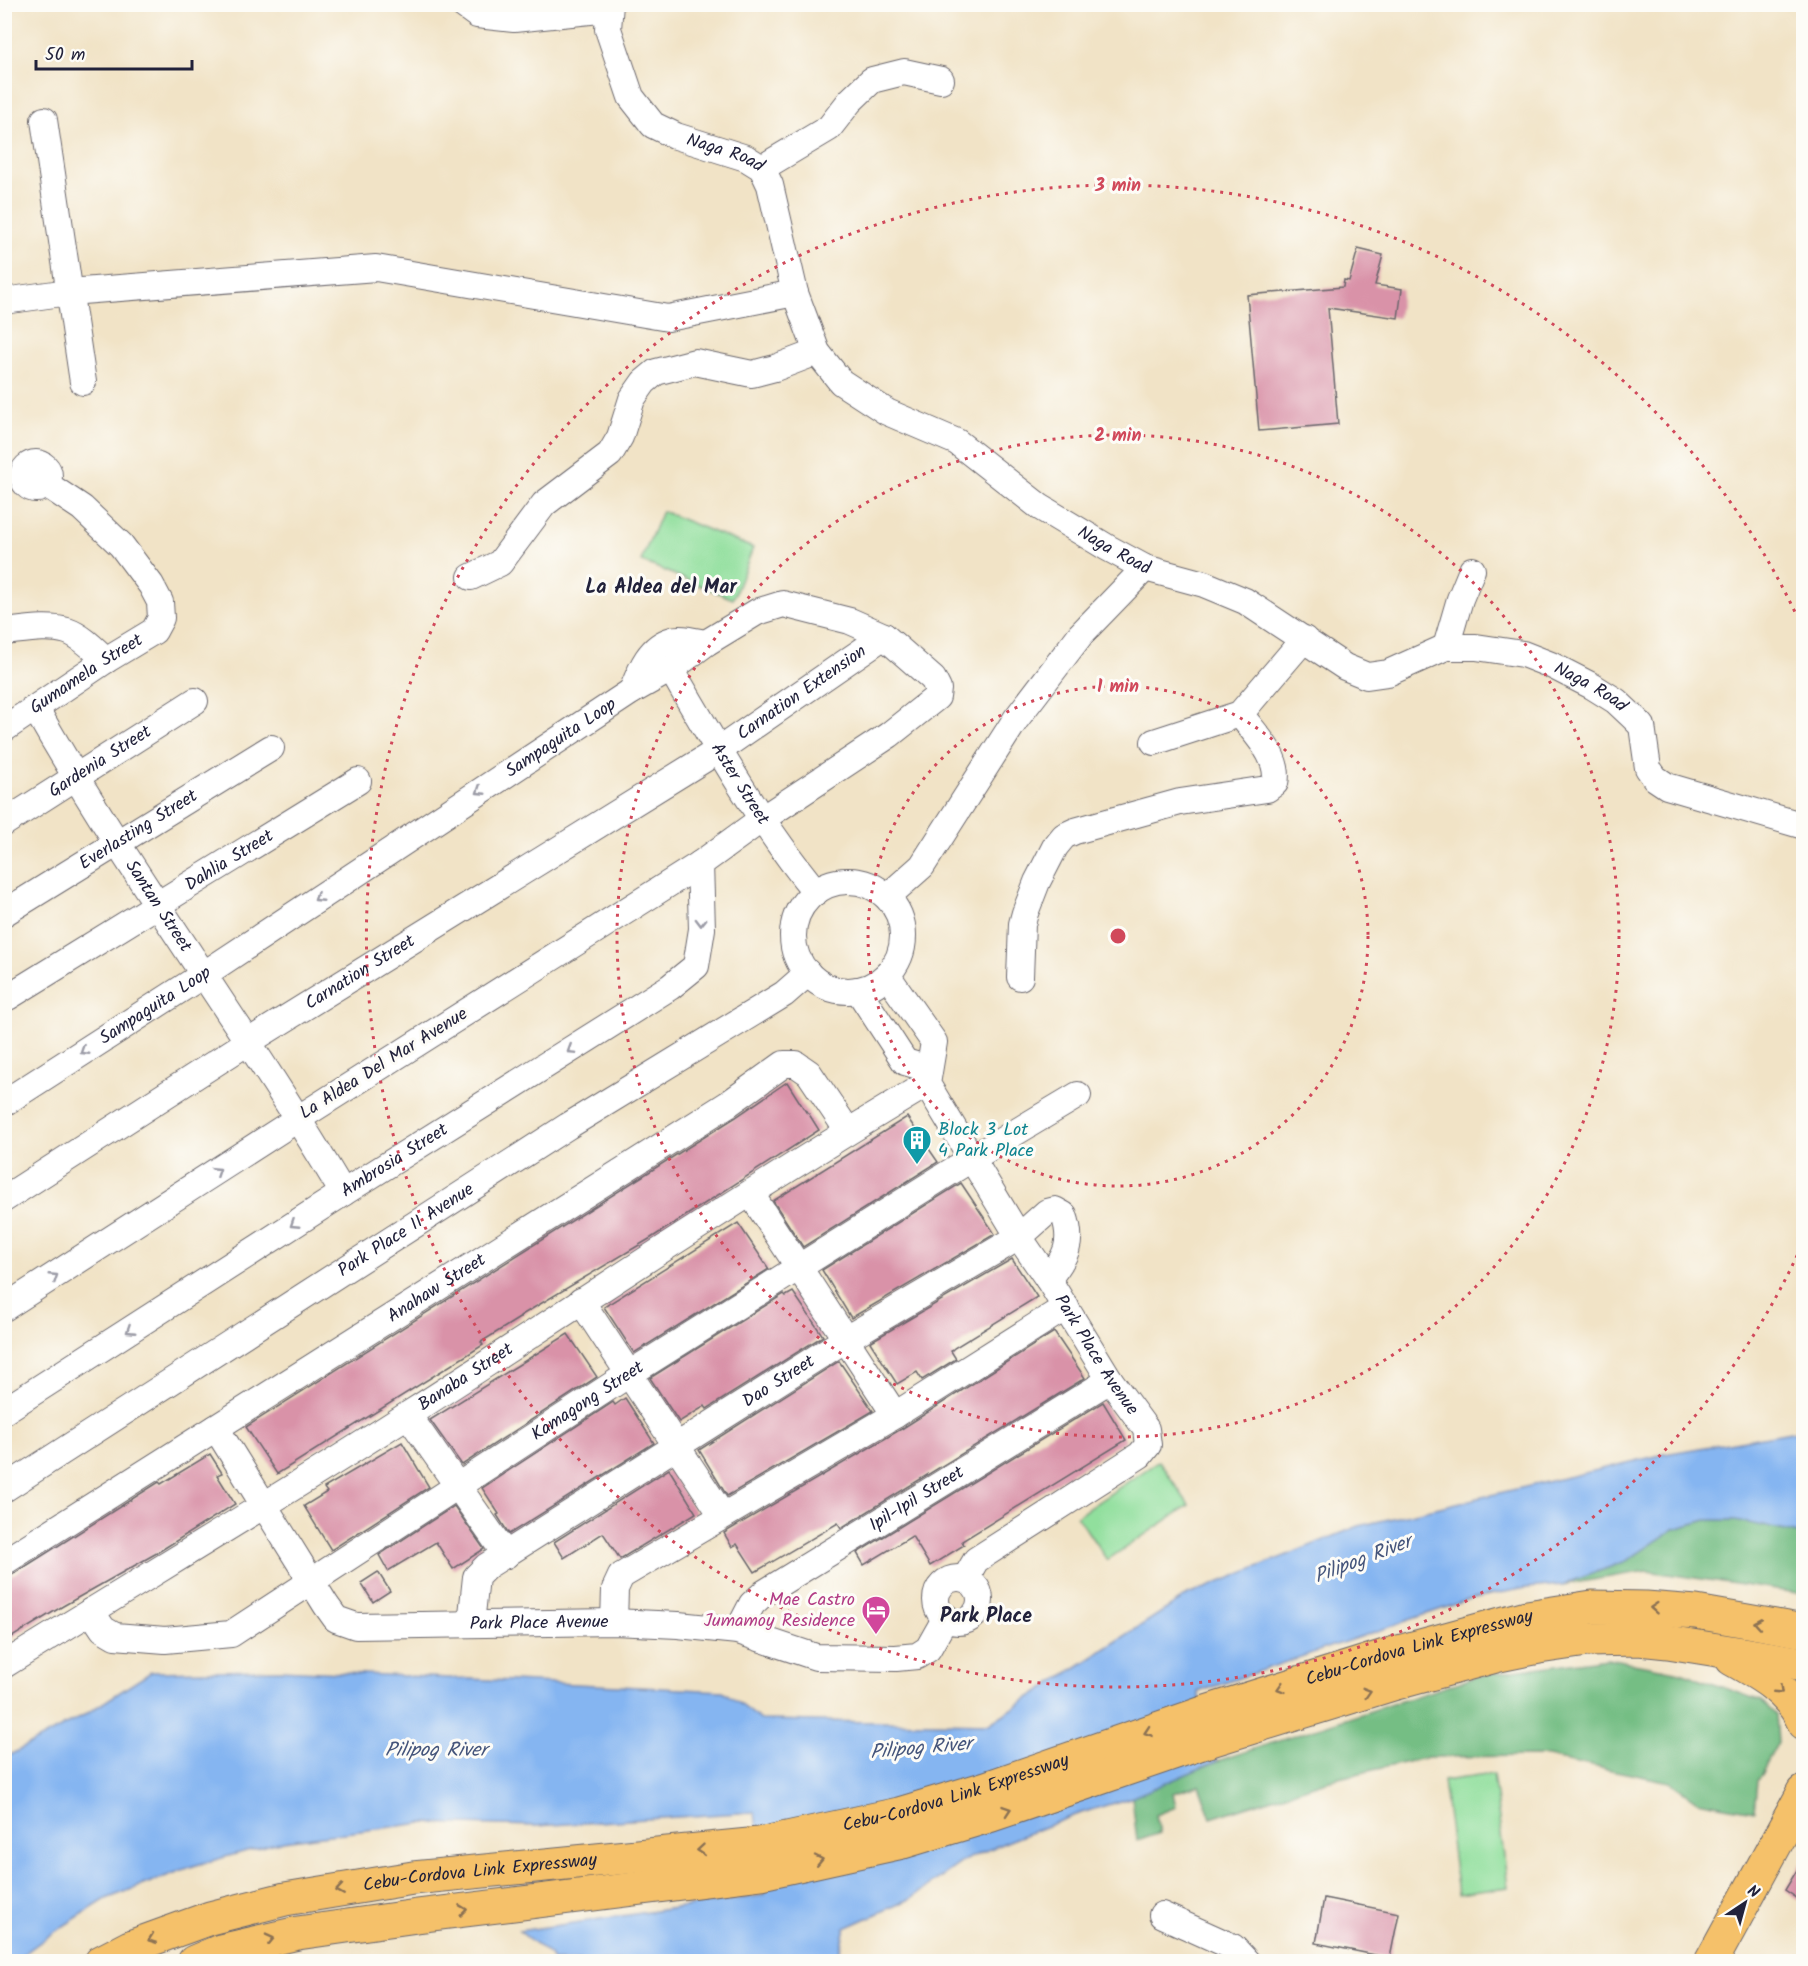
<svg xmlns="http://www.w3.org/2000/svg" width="1808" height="1966" viewBox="0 0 1808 1966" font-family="Kalam,sans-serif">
<rect width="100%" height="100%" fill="#fdfcf7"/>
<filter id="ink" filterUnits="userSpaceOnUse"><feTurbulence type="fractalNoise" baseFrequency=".0167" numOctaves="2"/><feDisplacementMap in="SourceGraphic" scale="12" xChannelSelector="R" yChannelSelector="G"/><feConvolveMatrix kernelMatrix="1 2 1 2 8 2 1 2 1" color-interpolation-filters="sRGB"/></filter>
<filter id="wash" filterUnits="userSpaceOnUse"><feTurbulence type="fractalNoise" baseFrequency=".008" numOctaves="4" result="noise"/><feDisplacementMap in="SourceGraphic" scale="24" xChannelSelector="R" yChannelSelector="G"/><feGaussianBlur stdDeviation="1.35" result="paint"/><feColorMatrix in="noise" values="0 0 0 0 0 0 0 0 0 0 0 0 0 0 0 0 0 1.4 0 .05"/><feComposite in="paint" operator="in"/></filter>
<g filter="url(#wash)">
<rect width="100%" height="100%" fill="#f1e3c6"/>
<g fill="#91df9d" stroke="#5a806c" stroke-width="1.5">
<polygon points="662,511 753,548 733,599 641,561"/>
<polygon points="1159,1461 1189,1505 1107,1560 1077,1516"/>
<polygon points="1493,1774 1508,1887 1458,1894 1443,1781"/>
</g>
<g fill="#74be84" stroke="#4b7060" stroke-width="1.5">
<polygon points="1706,1520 1736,1520 1803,1535 1803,1594 1647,1571 1562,1585 1626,1561 1674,1529"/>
<polygon points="1607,1658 1681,1672 1761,1701 1776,1715 1778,1742 1757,1781 1754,1811 1697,1801 1670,1782 1542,1756 1429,1757 1326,1781 1211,1818 1199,1785 1173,1793 1176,1807 1156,1815 1160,1833 1137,1841 1132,1797 1217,1761 1478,1676"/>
</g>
<polygon fill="#85b5f1" stroke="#546c96" stroke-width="1.5" points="1803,1430 1803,1535 1736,1520 1706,1520 1674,1529 1626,1561 1562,1585 1526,1588 1474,1598 1198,1692 1217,1761 1133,1797 1075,1815 1004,1843 965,1860 910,1899 845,1928 837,1961 553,1961 550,1955 519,1931 764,1895 755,1812 536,1826 422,1823 283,1841 193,1866 106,1899 54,1932 14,1961 5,1961 4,1756 10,1755 86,1714 151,1672 279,1670 723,1691 761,1720 989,1724 1188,1595 1359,1526 1665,1454"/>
<g id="blocks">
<g fill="#d992a8">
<polygon points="1358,249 1383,255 1375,285 1402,289 1398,318 1328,308 1338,424 1259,431 1247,295 1343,287 1344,280 1349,281"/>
<polygon points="787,1082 806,1112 807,1111 819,1130 651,1238 520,1316 521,1317 481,1342 483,1345 277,1474 246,1427 736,1117"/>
<polygon points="907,1117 938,1162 803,1247 773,1201"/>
<polygon points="961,1183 995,1234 851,1318 822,1270"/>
<polygon points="738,1223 769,1269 634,1353 604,1307"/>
<polygon points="1012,1259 1037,1297 954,1348 951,1351 956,1359 922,1380 917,1372 897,1384 870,1342"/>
<polygon points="793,1292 823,1336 707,1409 705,1406 679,1422 650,1378 784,1294 786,1296"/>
<polygon points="1054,1332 1085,1378 841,1528 838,1523 755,1572 737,1544 732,1547 724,1533 903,1428"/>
<polygon points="568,1334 597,1377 462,1465 430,1420"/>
<polygon points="839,1361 873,1411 727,1496 699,1450"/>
<polygon points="625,1398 654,1443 509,1534 497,1515 499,1514 482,1488 613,1402 615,1405"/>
<polygon points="1103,1402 1126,1440 962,1541 964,1545 930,1566 912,1536 864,1565 857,1553"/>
<polygon points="402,1442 429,1487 331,1550 304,1506 327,1492 324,1488"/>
<polygon points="210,1454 222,1473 217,1475 235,1504 155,1554 63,1606 4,1642 4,1577 12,1575 159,1482 161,1484"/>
<polygon points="669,1469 696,1513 620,1559 603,1533 564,1558 554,1542"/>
<polygon points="454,1506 484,1549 453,1569 436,1542 388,1571 379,1555"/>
<polygon points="378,1572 390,1591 373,1602 361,1583"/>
<polygon points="1803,1860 1803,1902 1785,1890"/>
<polygon points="1324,1898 1399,1913 1390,1958 1316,1943"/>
</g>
</g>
</g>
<g filter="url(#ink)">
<use href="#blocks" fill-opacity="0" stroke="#6a666c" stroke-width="1.5"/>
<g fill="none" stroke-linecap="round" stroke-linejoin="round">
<g stroke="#6a666c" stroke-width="28">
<g id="minor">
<polyline points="462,4 477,15 514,19 609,9"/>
<path id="s1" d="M610,4L608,29L631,97L653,125L676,136L746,158L762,168L770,185L795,293L817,352L841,382L887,412L957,442L1040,507L1108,548L1145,568L1204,584L1245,601L1345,667L1367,676L1388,673L1446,647H1476L1523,654L1551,665L1592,686L1616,701L1633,717L1642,726L1648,768L1655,778L1667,786L1804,826"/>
<polyline points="44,120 83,382"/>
<polyline points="762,168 829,128 850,101 872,80 904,72 941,80"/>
<polyline points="4,301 69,292 376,268 668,318 795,293"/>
<circle cx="36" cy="476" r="13"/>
<polyline points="471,577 500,563 544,504 610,454 620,437 632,399 644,382 656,372 695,362 752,374 775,368 817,352"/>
<path d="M4,632C24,630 48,625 67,631C82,636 95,650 106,660"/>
<polyline points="1446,647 1460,599 1472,570"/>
<path id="s2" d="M671,669C716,746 760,824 816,892"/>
<path d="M632,691C640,671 649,646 672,640C682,637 696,642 706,643"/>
<path id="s3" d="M36,709C130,875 246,1029 343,1193"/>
<path id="s4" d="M4,729L106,660L154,631L161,618L160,602L151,585L121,545L82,508L46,484"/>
<polyline points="1154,742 1240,714 1304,639"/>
<path id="s5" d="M4,823L195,701"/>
<circle cx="848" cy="936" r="55"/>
<polyline points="887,897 922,866 1016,719 1081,634 1145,568"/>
<path id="s6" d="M4,913L271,748"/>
<path id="s7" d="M887,975L934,1042L927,1084L1019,1237L1048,1279L1110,1380L1146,1429L1148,1445L1140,1455L976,1560L965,1579"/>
<path d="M1020,977L1022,924L1025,913L1037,882L1055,847L1064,836L1075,831L1180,802L1267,789L1275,783C1281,758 1255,734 1240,714"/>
<polyline points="858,990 905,1062 929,1069"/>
<path id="s8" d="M8,997L358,781"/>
<path id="s9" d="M4,1103L203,975L632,691L671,669L706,643L757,612L783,604L850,621L884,636L933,679L938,689L937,697L889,735L762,819L700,864L299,1118L4,1308"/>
<polyline points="751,1194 895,1415"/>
<path id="s10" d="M4,1199L248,1042L719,750L884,636"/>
<polyline points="581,1301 722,1515"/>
<path id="s11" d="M4,1411L343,1193L670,987L696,966L702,929L700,864"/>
<polyline points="408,1415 506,1555"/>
<path id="s12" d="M216,1428L326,1605L336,1619L356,1626L614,1622L678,1625L738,1631L816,1657L896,1658L917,1656L928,1649L946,1617"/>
<path id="s13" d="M4,1489L568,1126L784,994L808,973"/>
<path id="s14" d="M4,1562L728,1104L784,1064H796L809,1073L848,1131"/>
<circle cx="958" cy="1600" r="22"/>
<path id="s15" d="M91,1611L103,1629L115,1636L165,1640L231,1634L629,1374L971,1159L1078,1095"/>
<polyline points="614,1622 615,1589 621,1576 895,1415 1066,1307"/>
<path id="s16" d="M471,1624L476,1577L487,1566L846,1339L1019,1237L1047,1212L1055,1210L1064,1215C1074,1243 1066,1257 1048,1279"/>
<path id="s17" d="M738,1631L752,1604L764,1593L1110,1380"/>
<path id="s18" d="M4,1665C139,1581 276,1500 409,1414C581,1303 751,1189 927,1084"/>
<polyline points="1162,1915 1233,1947 1247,1962"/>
</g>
</g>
<g stroke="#6a666c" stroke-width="35">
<polyline id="major" points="1711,1962 1804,1792"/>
</g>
<g stroke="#6a666c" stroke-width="35">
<g id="highway">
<path d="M1732,1659C1761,1675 1790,1691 1804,1723"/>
<path id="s19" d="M101,1962L130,1947L210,1918L285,1899L413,1878L759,1844L899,1814L986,1788L1203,1713L1388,1655L1527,1617L1592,1607L1646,1608L1696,1612L1804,1631"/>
<polyline points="194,1962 220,1951 298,1933 417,1916 762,1873 903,1842 992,1815 1211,1740 1396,1683 1499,1655 1539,1647 1587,1640 1639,1639 1668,1642 1804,1664"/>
</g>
</g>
<use href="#minor" stroke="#fff" stroke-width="26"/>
<use href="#major" stroke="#f5c16b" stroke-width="33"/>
<use href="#highway" stroke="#f5c16b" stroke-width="33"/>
</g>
<defs><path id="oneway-chevron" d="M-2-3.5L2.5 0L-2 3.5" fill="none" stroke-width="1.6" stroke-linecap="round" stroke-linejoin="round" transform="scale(1.5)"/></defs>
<g stroke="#9c9ca7">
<use href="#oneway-chevron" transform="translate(480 791) rotate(147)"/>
<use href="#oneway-chevron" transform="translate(318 898) rotate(147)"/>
<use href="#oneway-chevron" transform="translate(701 922) rotate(91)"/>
<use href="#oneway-chevron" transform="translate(571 1050) rotate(148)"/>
<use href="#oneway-chevron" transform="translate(84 1051) rotate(147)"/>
<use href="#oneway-chevron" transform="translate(217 1171) rotate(-33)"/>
<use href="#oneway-chevron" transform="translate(294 1224) rotate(147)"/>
<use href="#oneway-chevron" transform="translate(54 1277) rotate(-33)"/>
<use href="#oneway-chevron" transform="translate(130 1330) rotate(147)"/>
</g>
<g stroke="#8c7253">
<use href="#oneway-chevron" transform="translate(1654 1608) rotate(-176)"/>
<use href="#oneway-chevron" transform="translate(1758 1623) rotate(-170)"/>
<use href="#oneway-chevron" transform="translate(1281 1688) rotate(163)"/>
<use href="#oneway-chevron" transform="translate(1779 1690) rotate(43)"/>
<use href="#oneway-chevron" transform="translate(1367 1692) rotate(-17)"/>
<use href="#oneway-chevron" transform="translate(1148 1732) rotate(161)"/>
<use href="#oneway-chevron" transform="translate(1007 1810) rotate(-19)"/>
<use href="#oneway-chevron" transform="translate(701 1850) rotate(175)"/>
<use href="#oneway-chevron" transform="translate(819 1860) rotate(-12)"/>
<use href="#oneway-chevron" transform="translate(340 1890) rotate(171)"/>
<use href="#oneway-chevron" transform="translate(463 1910) rotate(-7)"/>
<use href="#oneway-chevron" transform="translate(152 1939) rotate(160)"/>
<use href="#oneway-chevron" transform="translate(270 1939) rotate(-13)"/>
</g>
</g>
<g fill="none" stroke="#d1495b" stroke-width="3" stroke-dasharray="3 6">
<circle cx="1118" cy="936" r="250"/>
<circle cx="1118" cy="936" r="501"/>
<path d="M1801 1247A751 751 0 1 1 1801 625"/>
</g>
<defs>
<g id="building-pin" transform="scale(1.5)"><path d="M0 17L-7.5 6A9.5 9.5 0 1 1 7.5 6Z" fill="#0f9aa8" stroke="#fdfcf7"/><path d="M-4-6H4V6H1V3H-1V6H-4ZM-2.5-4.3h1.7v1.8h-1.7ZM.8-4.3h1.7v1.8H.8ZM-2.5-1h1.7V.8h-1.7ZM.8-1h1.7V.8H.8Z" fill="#fff"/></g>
<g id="hotel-pin" transform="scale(1.5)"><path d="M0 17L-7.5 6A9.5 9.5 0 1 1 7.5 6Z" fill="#d1479c" stroke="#fdfcf7"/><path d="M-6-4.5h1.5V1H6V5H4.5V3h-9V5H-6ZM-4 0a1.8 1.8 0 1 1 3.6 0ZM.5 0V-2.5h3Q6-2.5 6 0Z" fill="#fff"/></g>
</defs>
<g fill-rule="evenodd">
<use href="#building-pin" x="917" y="1140"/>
<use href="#hotel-pin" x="876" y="1610"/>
</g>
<g text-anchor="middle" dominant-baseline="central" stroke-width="6" stroke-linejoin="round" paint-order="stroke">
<g font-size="18" fill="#22223b" stroke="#fdfcf7">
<text stroke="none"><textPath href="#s1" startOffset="210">Naga Road</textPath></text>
<text stroke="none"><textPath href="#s1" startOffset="804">Naga Road</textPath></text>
<text stroke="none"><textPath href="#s4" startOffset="99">Gumamela Street</textPath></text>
<text stroke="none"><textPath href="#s1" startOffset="1326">Naga Road</textPath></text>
<text stroke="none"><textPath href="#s10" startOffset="945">Carnation Extension</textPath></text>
<text stroke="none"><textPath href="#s9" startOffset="666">Sampaguita Loop</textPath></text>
<text stroke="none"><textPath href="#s5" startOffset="114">Gardenia Street</textPath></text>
<text stroke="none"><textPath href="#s2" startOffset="134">Aster Street</textPath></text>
<text stroke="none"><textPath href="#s6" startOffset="158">Everlasting Street</textPath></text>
<text stroke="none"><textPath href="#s8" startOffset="260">Dahlia Street</textPath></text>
<text stroke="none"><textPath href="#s3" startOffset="232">Santan Street</textPath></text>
<text stroke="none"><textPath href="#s10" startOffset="422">Carnation Street</textPath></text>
<text stroke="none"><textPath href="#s9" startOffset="180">Sampaguita Loop</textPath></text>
<text transform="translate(384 1064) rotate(-32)">La Aldea Del Mar Avenue</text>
<text stroke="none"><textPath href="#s11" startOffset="464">Ambrosia Street</textPath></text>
<text stroke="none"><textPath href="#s13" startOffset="478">Park Place II Avenue</textPath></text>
<text stroke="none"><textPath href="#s14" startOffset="512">Anahaw Street</textPath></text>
<text stroke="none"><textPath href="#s7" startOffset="444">Park Place Avenue</textPath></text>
<text stroke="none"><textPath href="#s18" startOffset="544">Banaba Street</textPath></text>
<text stroke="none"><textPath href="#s16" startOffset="408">Dao Street</textPath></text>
<text stroke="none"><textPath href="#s15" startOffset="578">Kamagong Street</textPath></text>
<text stroke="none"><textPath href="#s17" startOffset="226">Ipil-Ipil Street</textPath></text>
<text stroke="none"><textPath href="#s12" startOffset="430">Park Place Avenue</textPath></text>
<text stroke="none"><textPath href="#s19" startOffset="1362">Cebu-Cordova Link Expressway</textPath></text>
<text stroke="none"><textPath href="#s19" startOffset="876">Cebu-Cordova Link Expressway</textPath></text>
<text stroke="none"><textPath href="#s19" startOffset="392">Cebu-Cordova Link Expressway</textPath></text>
</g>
<g font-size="18" fill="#0d838f" stroke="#fdfcf7" text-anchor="start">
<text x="938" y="1130">Block 3 Lot<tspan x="938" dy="21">4 Park Place</tspan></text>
</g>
<g font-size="18" fill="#b23c85" stroke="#fdfcf7" text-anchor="end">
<text x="855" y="1600">Mae Castro<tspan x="855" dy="21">Jumamoy Residence</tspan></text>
</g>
<g font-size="20" font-weight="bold" fill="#22223b" stroke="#fdfcf7">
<text x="661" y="588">La Aldea del Mar</text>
<text x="986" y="1617">Park Place</text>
</g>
<g font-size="20" font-style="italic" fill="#45557b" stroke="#fdfcf7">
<text transform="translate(1363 1560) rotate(-21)">Pilipog River</text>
<text transform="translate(921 1749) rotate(-5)">Pilipog River</text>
<text x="436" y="1751">Pilipog River</text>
</g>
</g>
<circle cx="1118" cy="936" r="9" fill="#d1495b" stroke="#fdfcf7" stroke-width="3"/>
<g font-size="18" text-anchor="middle" font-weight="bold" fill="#d1495b" stroke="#fdfcf7" stroke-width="6" stroke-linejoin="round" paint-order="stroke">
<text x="1118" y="191">3 min</text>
<text x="1118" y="441">2 min</text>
<text x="1118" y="692">1 min</text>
</g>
<rect width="1808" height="1966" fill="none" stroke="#fdfcf7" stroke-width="24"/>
<g transform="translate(1745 1903) rotate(36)" stroke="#fdfcf7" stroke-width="4.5" paint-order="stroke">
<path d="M0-4.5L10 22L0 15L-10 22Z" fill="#22223b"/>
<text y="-9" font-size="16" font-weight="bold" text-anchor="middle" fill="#22223b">N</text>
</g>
<path d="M36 60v9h156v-9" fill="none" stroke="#22223b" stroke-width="3"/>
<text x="45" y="60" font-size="18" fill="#22223b" stroke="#fdfcf7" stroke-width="4.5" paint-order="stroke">50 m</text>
</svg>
